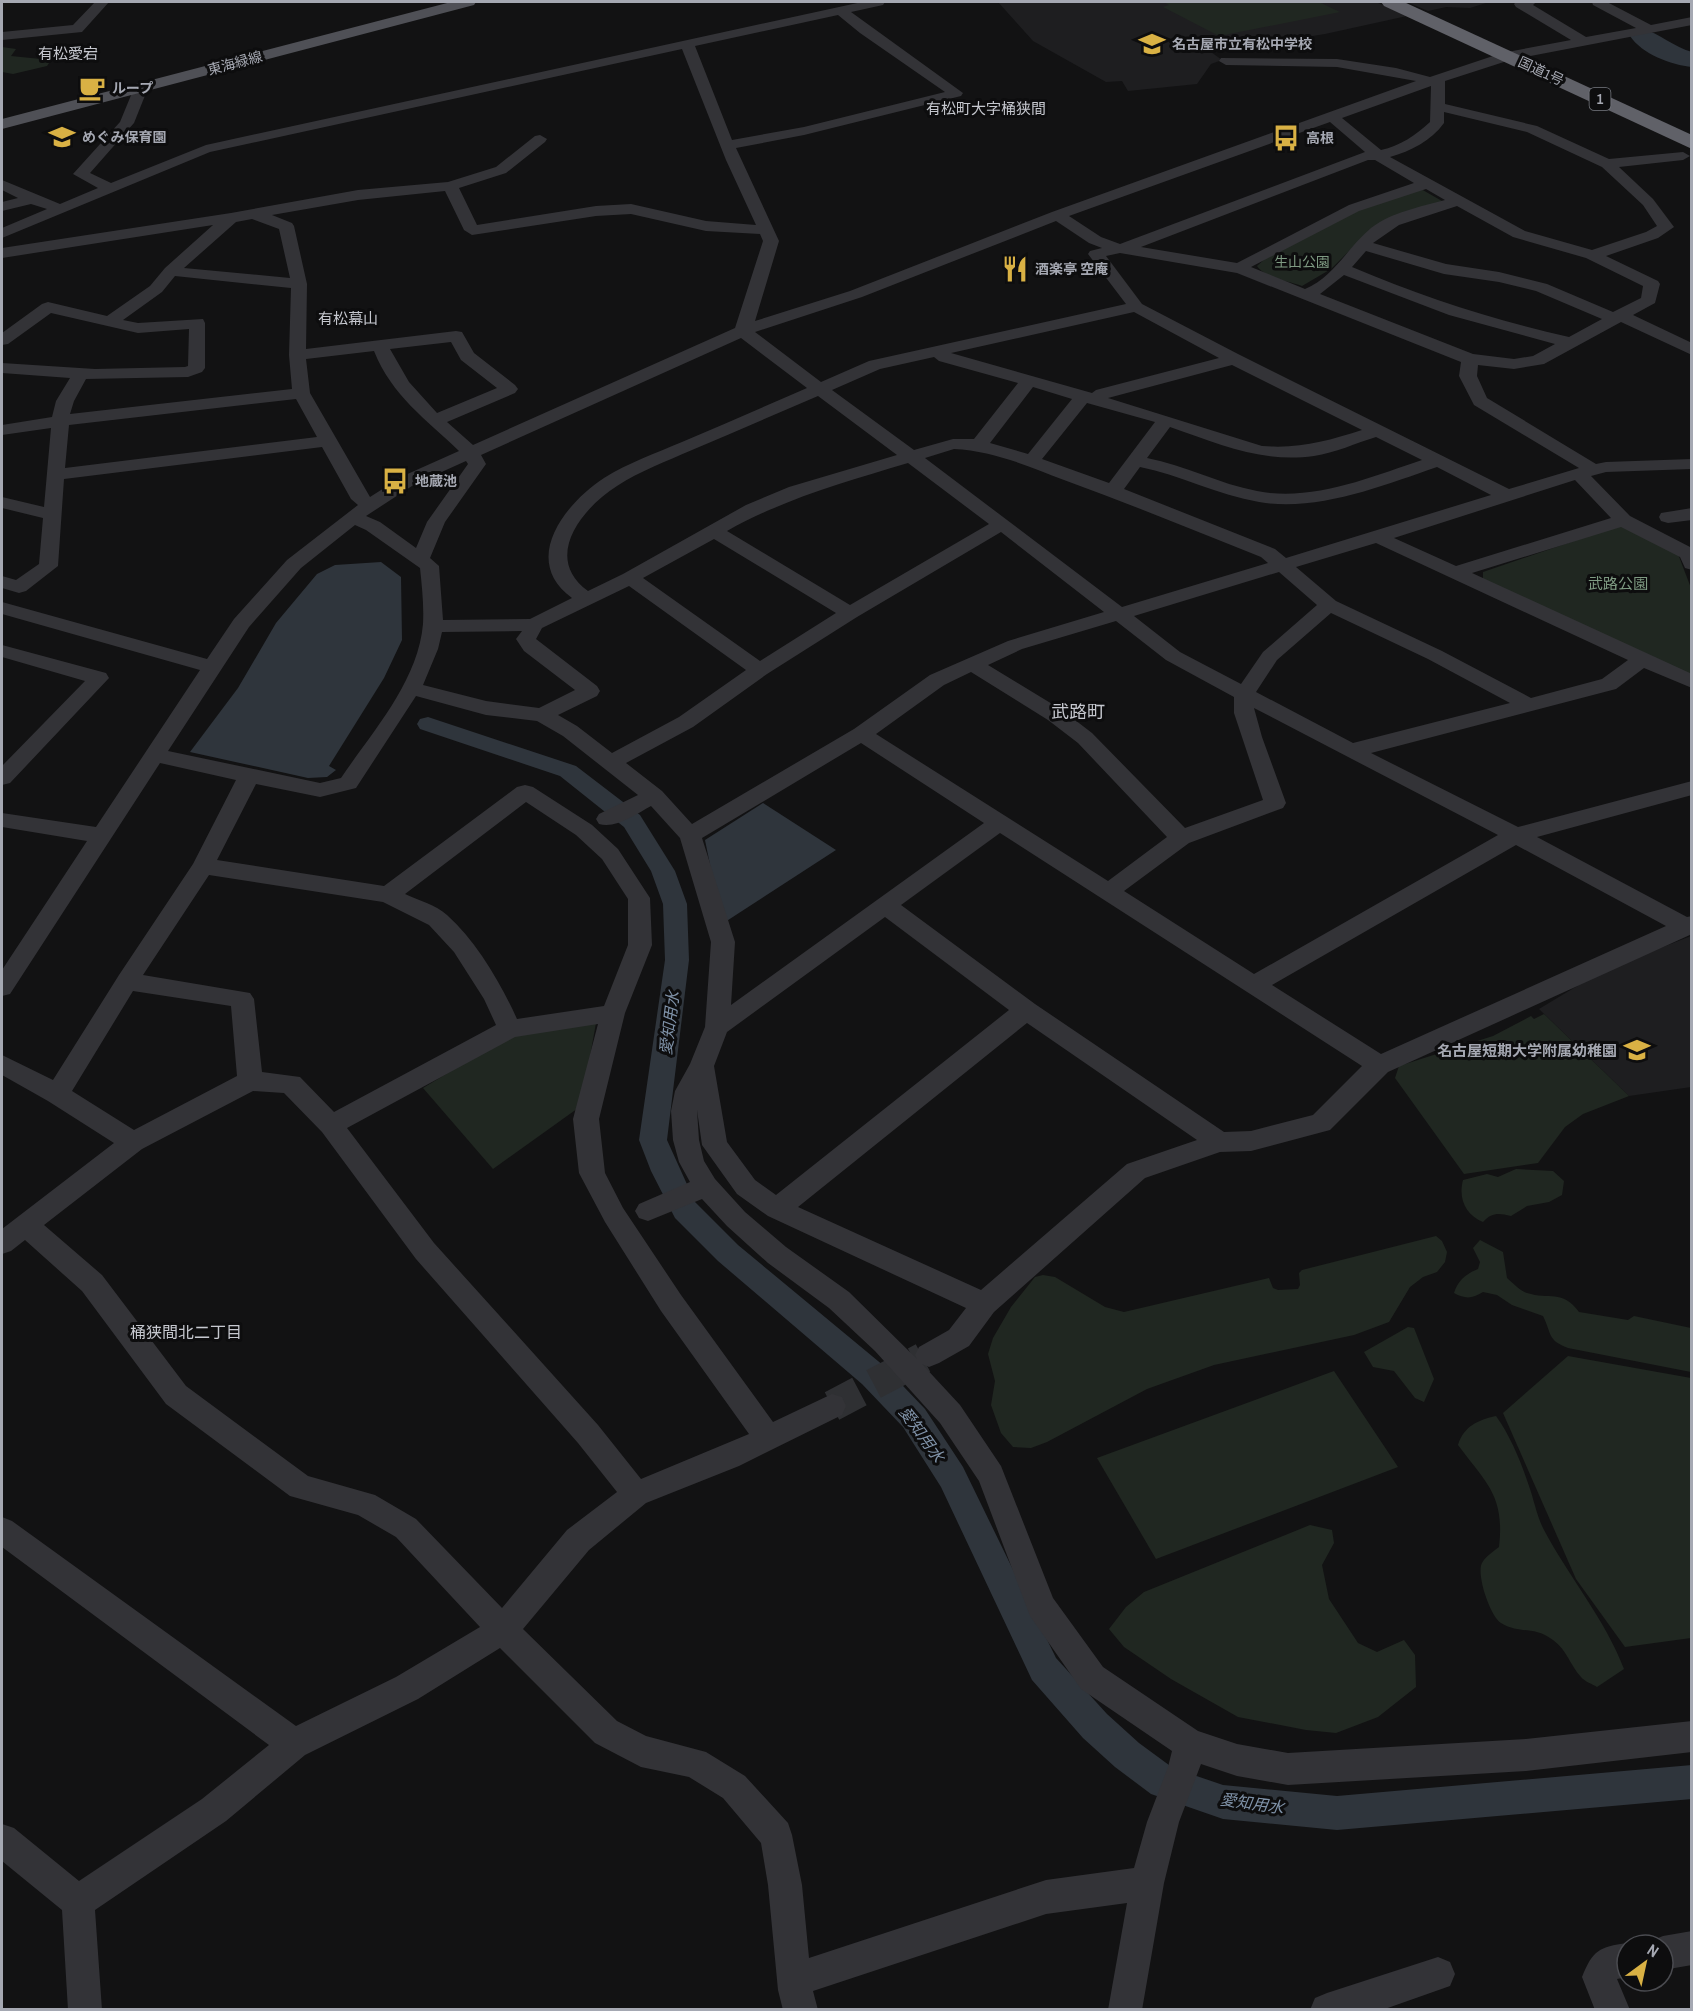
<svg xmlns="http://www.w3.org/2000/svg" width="1693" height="2011" viewBox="0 0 1693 2011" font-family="'Archivo Narrow','Noto Sans JP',sans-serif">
<rect width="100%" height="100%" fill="#121213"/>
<g fill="#1e1e20">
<polygon points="998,2 1376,2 1407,16 1325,34 1237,48 1230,47 1211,52 1222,60 1211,64 1197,84 1128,91 1122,81 1106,82 1033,41"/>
<polygon points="1407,2 1489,2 1470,8 1446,7 1428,11"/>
<polygon points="1691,936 1691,1087 1629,1096 1539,1009 1602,971"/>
</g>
<g fill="#202721">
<polygon points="1164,2 1319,2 1340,12 1219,36 1163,7 1169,5"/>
<polygon points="2,47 16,49 11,56 51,60 47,66 13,74 2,72"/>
<path d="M1421,189L1442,201L1361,239L1331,269L1302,286C1289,281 1265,278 1257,266L1266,258L1358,210Z"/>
<polygon points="1615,527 1624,527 1678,554 1691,588 1691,676 1483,580 1483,572"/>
<polygon points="1544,1014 1629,1096 1583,1114 1565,1127 1538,1163 1464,1174 1395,1078 1399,1066 1493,1036 1531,1016 1534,1019"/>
<polygon points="596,1023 581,1106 493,1169 423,1088 514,1033"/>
<path d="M1516,1169L1553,1171L1564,1181L1562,1195L1549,1202L1527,1206L1511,1216C1499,1213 1492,1212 1483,1222C1466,1215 1458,1199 1463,1180L1487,1174L1498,1177Z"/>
<polygon points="1436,1236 1442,1241 1447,1252 1445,1262 1437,1272 1423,1277 1410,1287 1389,1322 1354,1335 1214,1365 1147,1389 1047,1442 1031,1448 1013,1447 1001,1433 991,1405 995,1381 988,1354 993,1338 1011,1307 1035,1277 1043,1275 1055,1277 1105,1307 1124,1312 1269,1278 1273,1288 1278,1290 1298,1289 1300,1285 1299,1273 1302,1270"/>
<path d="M1480,1240L1503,1252L1507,1278C1513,1283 1520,1291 1527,1293C1549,1300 1562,1289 1579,1312L1628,1320L1634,1316L1691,1328V1372L1568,1348C1547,1340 1552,1334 1543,1316L1512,1305L1497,1295L1483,1292C1472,1299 1465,1299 1454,1293C1458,1280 1466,1274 1478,1269L1480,1262L1473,1248Z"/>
<polygon points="1408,1327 1414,1328 1434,1379 1424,1402 1415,1398 1394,1371 1373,1367 1364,1352"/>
<polygon points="1568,1356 1691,1378 1691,1638 1625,1647 1576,1579 1503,1413"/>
<polygon points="1334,1371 1398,1467 1156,1559 1097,1458"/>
<path d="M1496,1416C1511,1437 1521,1462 1529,1486C1534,1500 1537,1517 1544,1530C1569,1577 1605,1619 1624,1669L1597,1687C1592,1684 1584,1681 1581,1677C1570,1665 1567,1650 1553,1640C1533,1625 1521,1635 1501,1623C1490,1616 1476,1574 1482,1563C1485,1557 1494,1551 1499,1547C1505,1495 1486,1483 1458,1445C1464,1426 1478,1420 1496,1416Z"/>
<polygon points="1310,1525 1332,1530 1334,1543 1322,1565 1329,1599 1358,1643 1377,1652 1404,1640 1415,1655 1416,1687 1378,1717 1336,1733 1306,1730 1238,1717 1171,1679 1124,1647 1109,1629 1126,1607 1144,1592"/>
</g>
<g fill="#2f353c">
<polygon points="381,562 401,577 402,640 384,678 329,766 336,770 327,777 308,778 190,752 238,688 276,623 317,574 335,565"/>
<polygon points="763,803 836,850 722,924 705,840"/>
</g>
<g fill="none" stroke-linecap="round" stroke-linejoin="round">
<polygon fill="#2f353c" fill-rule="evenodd" points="428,717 576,766 640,815 675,871 687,904 689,960 667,1140 695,1202 738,1245 884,1366 925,1409 963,1467 1056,1658 1107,1714 1139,1743 1173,1768 1223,1785 1337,1796 1692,1765 1692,1799 1337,1830 1223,1819 1151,1794 1115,1767 1083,1738 1032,1680 941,1487 903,1427 862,1384 718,1261 675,1218 651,1171 639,1140 665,960 663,904 651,871 624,827 560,776 420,729 417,724 420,719"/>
<path fill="#2f353c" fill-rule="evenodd" d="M1642,29C1660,33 1673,47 1692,52V67C1671,65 1642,54 1630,36L1633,31Z"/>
<polyline stroke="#2f3033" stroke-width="31" stroke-dasharray="31 16" stroke-linecap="butt" points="832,1406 923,1358"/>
<g fill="#333337" fill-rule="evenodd">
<polygon points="95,2 109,2 82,32 2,40 2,32 73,25"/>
<path d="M862,2H885L883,5L851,12L963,93L961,96L804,135L736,148L779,241L755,321L850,291L1052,212L1416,81L1337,67L1226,65L1219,61L1221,58L1337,59L1396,68L1430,77L1502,53L1571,40L1516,7L1514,4L1516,2H1536L1533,5L1586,37L1636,28L1593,5L1592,2H1607L1651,25L1692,17V25L1510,60L1445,81V104L1537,126L1609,159L1683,152L1690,156L1683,160L1619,167L1653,199L1674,227L1658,238L1606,256L1658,281L1660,284L1655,303L1633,315L1692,343V355L1621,322L1544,364L1514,369L1478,365L1477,376L1487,398L1596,464L1606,462L1692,459V469L1606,472L1591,476L1630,516L1692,548V570L1685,568L1680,557L1621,527L1472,573L1692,674V688L1644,668L1616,689L1371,753L1518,827L1692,781V795L1537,837L1687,917L1692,916V934L1388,1072L1330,1130L1251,1151L1220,1152L1145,1178L994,1312L969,1346L939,1363L929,1367L922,1364L960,1405L1001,1466L1053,1598L1103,1667L1198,1731L1237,1744L1288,1753L1526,1739L1692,1721V1752L1526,1771L1288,1785L1237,1776L1201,1764L1179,1822L1164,1883L1142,2010H1108L1127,1903L1046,1914L813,1991L818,2010H783L778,1990L768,1885L761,1843L723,1798L689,1777L641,1767L595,1743L500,1648L418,1699L305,1755L226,1821L95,1910L102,2010H68L62,1910L2,1861V1824L14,1828L79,1881L202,1799L269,1745L2,1547V1517L12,1521L296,1726L396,1677L480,1627L396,1537L358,1515L290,1496L166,1404L82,1291L25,1240L11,1251L2,1254V1229L114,1143L48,1101L2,1075V1055L53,1080L119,975L193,864L236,780L160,763L10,994L2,996V970L87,841L2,827V813L96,827L200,670L2,614V602L207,659L234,619L287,560L358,505L351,499L322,447L64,479L58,566L26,591L19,593L2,588V576L16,580L39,564L43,518L2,508V497L44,507L51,428L2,435V425L52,417L56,401L70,378L2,373V363L95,369L185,367L188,366L189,329L138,333L51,313L8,344L2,345V333L42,304L48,302L107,316L150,286L165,268L213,225L2,258V248L231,213L358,190L448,182L496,167L535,136L540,135L547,139L545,142L506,173L459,188L477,225L596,206L631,204L706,221L756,225L726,160L682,49L210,152L2,238V228L47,209L31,204L2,211V202L18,198L2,190V180L60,204L98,188L73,174L120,122L134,88L141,84L148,88L134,123L90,173L111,183L206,145ZM838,15L860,33L945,92L804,127L732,140L695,46ZM1431,86L1430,122C1416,135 1400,146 1381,150L1342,118ZM1444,112L1527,132L1602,167L1643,205L1657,226L1646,232L1592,250L1525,231L1390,157C1411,151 1431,141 1444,123ZM1330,122L1365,152L1120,244L1101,237L1069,216ZM1368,160H1375L1414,183L1349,205L1237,263L1141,247ZM1426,189L1445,200C1420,207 1392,212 1371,228C1348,247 1334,277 1305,289L1251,267L1359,211ZM445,191L464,230L472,235L596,216L631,214L706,231L760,234L763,241L735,328L473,445L447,422L515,393L518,389L515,385L474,353L462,332L456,331L306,349L307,284L294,226L292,223L272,215L358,200ZM1457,206L1513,237L1586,258L1643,286L1641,298L1613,312L1547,284L1499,272L1446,264L1373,243L1399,225ZM252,219L279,229L290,278L184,268L236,222ZM1056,221L1089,243L1102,248L1090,251L1088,254L1126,304L869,361L821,382L755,332L862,297ZM1366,251L1444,274L1499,282L1536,291L1602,319L1569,337C1494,320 1422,297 1352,267ZM1120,253L1237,273L1461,362L1459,376L1474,405L1579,468L1509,489L1238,354L1142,304L1106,256ZM1344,275L1449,315L1555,344L1533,356L1514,359L1473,354L1320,294ZM175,276L291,288L289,355L292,389L70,414L74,401L86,379L188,377L202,372L205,368V323L203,319L138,323L123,320L162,292ZM1134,312L1219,358L1096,390L1092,393L951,353ZM741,338L807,388C766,406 724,424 682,442C656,453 628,463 604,478C563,505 521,561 572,598L530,619L443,620L439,566L430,558L445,522L486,464L481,455ZM451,342L461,360L497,388L437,413L409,382L390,349ZM374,351C392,396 426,419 459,451L403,476L370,497L310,393L306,359ZM934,357L939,361L1018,383L974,439H953L914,450L832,390L880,369ZM1232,365L1362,430C1327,441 1300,449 1262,446L1108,398ZM1033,387L1072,399L1028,454L990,443ZM818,396L897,455L789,487L746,505L623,574L588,591C542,558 582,508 617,486C640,471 667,461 692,450C734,432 776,414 818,396ZM296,399L317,437L65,468L69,425ZM1087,403L1155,422L1109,483L1042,459ZM1170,427C1220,444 1260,463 1314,456C1335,453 1356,443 1376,437L1422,460C1371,477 1312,502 1257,491C1219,484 1185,465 1147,458ZM954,449C993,451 1028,466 1064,480C1130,504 1196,531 1261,557L1268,563L1122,607L925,458ZM466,461L468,464L427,522L416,548L380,522L366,516L415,484ZM908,463L989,524L850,605L727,531C786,498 845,482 908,463ZM1140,467C1180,475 1218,495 1259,502C1317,512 1382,486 1437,467L1491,495L1286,558L1275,549L1124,489ZM1575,480L1611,518L1456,566L1394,538ZM355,525L366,530L420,568C422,587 424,605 423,624C418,682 372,732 341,778L320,783L168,751L249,627L301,568ZM1001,532L1104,612L1008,641L930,675L854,729L692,824L662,791L626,763L693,727L767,674L857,617ZM714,539L836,613L760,661L643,578ZM1376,543L1628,660L1602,679L1531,698L1442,651L1336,601L1296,567ZM1279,572L1317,605L1263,652L1241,684L1180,652L1134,616ZM629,586L746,670L679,717L612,753L577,726L558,715L597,696L600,691L597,686L536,639L542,628ZM1331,613L1428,659L1510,703L1353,743L1256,692L1277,660ZM1116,621L1166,660L1234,697V713L1263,800L1185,828L1092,733L1062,710L988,665L1022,649ZM522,631L516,639L524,651L575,690L539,708L486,701L423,685L438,649L442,632ZM971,672L1048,720L1078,743L1167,837L1108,881L876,734L944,685ZM416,696L486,715L537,721L563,736L638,795L599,814L596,819L599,824C616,829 636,814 651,806L680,838L711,942L705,1027L690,1064L675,1091L671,1111L673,1140L679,1162L690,1182L639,1204L635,1211L639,1218L648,1221L702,1199L727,1226L768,1263L829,1308L875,1351L940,1423L979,1481L1030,1616L1081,1689L1172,1751L1168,1767L1147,1822L1134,1868L1046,1880L809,1958L802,1885L792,1835L788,1823L745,1776L706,1752L646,1736L617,1721L523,1629L589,1550L646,1503L739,1466L842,1415L846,1406L842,1397L832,1394L773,1422L681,1295L623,1208L605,1173L599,1119L625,1013L652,945L650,898L618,849L592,825L533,787L525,785L517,787L384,886L217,860L256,784L320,797L356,788ZM1254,708L1498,835L1254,974L1124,891L1189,843L1283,808L1286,803L1262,737ZM861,743L984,823L731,1005L735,942L702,838ZM526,802L576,835L602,859L628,899V945L604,1006L517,1019C500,982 477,942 447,915C436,905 418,900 405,894ZM1000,833L1362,1066L1313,1115L1251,1131L1224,1132L1035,1004L901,905ZM1516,845L1666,926L1381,1054L1272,985ZM209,875L383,902L429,925L454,952L484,999L496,1025L334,1112L300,1077L262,1072L254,999L250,993L143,975ZM885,917L1009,1010L776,1195L755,1180L727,1142L714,1066L727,1032ZM133,991L231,1006L237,1076L134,1130L72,1091ZM1027,1023L1197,1140L1127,1164L981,1290L798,1207ZM598,1024L573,1119L579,1173L605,1222L661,1311L749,1434L641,1479L598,1425L434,1243L347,1128L515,1037ZM253,1091L284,1093L322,1132L416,1259L578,1443L617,1492L567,1530L502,1608L416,1519L375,1495L308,1476L186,1386L102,1275L44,1225L142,1149ZM697,1110L702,1145L737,1194L768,1216L966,1308L949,1330L919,1347L915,1355L917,1359L849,1292L786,1247L745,1212L715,1179L704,1161L699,1140Z"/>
<polygon points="1692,508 1692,520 1668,523 1661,521 1659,517 1661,513"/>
<polygon points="2,645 106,673 109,678 10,783 2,785 2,766 85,681 2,657"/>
<polygon points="1692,1931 1692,1965 1663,1970 1663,1945 1649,1945 1651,1941 1663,1936"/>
<path d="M1627,1943L1632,1945H1627V1977L1617,1979L1630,2010H1595L1582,1977C1593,1950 1599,1947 1627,1943Z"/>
<polygon points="1438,1957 1450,1962 1455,1974 1450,1986 1382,2010 1310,2010 1315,1998 1327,1993"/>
</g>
<polygon fill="#4f5056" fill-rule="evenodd" points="451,2 476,2 474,5 2,129 2,119"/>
<polygon fill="#606168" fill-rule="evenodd" points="1381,2 1404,2 1692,135 1692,149 1384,6"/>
</g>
<defs>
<g id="school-bare" transform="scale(2.07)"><path d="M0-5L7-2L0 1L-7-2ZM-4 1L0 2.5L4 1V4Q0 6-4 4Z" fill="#d9b144" stroke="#0d0d0e" stroke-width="2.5" paint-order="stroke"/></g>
<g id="cafe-bare" transform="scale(2.07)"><path d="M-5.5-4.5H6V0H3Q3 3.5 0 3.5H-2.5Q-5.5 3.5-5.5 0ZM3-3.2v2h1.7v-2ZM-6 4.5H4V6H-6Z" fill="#d9b144" stroke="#0d0d0e" stroke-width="2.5" paint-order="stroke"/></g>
<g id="bus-bare" transform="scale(2.07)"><path d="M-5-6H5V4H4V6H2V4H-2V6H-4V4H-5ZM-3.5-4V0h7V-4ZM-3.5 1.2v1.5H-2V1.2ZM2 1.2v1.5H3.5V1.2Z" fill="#d9b144" stroke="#0d0d0e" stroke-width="2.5" paint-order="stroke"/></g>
<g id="restaurant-bare" transform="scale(2.07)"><path d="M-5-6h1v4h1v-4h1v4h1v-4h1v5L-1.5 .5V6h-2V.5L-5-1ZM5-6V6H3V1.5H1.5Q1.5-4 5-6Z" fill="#d9b144" stroke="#0d0d0e" stroke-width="2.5" paint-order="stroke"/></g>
</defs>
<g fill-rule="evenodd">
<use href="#school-bare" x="1152" y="44"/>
<use href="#cafe-bare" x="92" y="88"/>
<use href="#school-bare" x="62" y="137"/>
<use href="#bus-bare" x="1286" y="138"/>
<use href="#restaurant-bare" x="1015" y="269"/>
<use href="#bus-bare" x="395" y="481"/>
<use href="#school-bare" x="1637" y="1050"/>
</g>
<g text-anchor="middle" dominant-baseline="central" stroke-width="6" stroke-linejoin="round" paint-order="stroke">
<g font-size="14" font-weight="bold" fill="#a5a8b2" stroke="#0d0d0e" text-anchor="start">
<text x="1172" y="44">名古屋市立有松中学校</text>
<text x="112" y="88">ループ</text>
<text x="82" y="137">めぐみ保育園</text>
<text x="1306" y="138">高根</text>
<text x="1035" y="269">酒楽亭 空庵</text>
<text x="415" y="481">地蔵池</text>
</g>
<g font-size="14" fill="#a5a8b2" stroke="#0d0d0e">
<text transform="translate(235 63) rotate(-15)">東海緑線</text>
<text transform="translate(1541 71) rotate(25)">国道1号</text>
</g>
<rect fill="#0d0d0e" stroke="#777a81" stroke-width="1.5" x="1589.5" y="88" width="21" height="22" rx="4.5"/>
<g font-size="14" font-weight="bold" fill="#a5a8b2">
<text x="1600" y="99">1</text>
</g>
<g font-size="14" fill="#7e9a82" stroke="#0d0d0e">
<text x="1302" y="262">生山公園</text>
</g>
<g font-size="15" fill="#c5c7ce" stroke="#0d0d0e">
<text x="68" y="53">有松愛宕</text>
<text x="986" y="108">有松町大字桶狭間</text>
<text x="348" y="318">有松幕山</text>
</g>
<g font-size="15" fill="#7e9a82" stroke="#0d0d0e">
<text x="1618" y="583">武路公園</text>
</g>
<g font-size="15" font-weight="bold" fill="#a5a8b2" stroke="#0d0d0e" text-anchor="end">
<text x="1617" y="1050">名古屋短期大学附属幼稚園</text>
</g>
<g font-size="16" font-style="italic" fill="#8093a9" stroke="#0d0d0e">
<text transform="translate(669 1023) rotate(-83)">愛知用水</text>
<text transform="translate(922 1434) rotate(54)">愛知用水</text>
<text transform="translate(1252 1803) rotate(8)">愛知用水</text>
</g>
<g font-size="16" fill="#c5c7ce" stroke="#0d0d0e">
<text x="186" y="1332">桶狭間北二丁目</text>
</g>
<g font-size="18" fill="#c5c7ce" stroke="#0d0d0e">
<text x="1078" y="711">武路町</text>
</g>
</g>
<rect width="1693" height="2011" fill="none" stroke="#a5a8b2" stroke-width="6"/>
<g transform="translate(1645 1963) rotate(33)"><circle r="28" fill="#0d0d0e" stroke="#4a4b50" stroke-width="1.5"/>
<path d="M0-4.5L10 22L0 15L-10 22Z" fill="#d9b144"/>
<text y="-9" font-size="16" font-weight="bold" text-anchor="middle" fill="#a5a8b2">N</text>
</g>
</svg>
